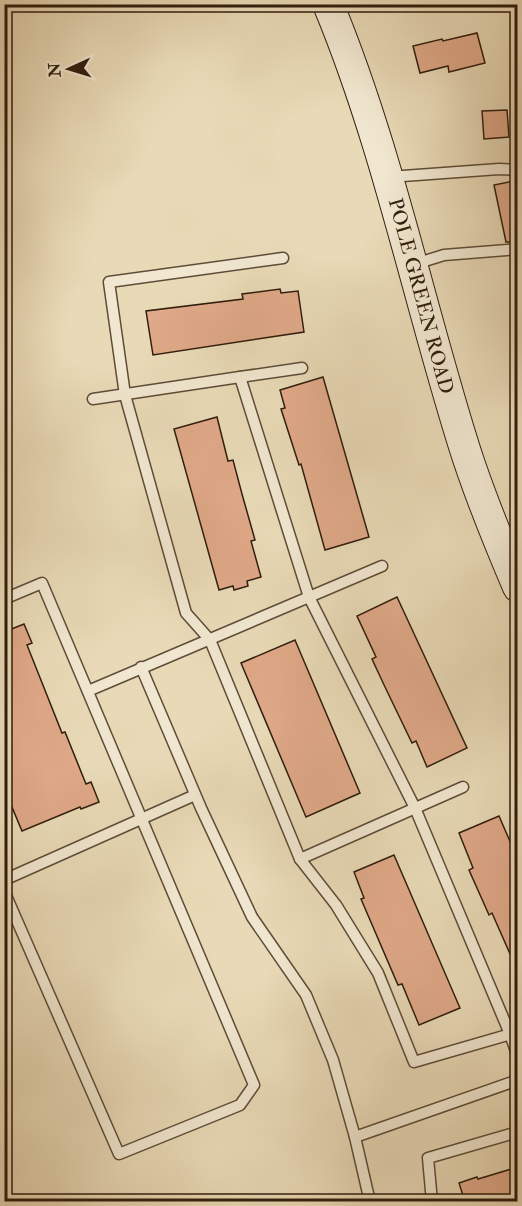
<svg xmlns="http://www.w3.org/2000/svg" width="522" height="1206" viewBox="0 0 522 1206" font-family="'IM FELL Double Pica',serif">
<rect width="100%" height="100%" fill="#e9dab7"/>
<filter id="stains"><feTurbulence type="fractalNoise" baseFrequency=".00333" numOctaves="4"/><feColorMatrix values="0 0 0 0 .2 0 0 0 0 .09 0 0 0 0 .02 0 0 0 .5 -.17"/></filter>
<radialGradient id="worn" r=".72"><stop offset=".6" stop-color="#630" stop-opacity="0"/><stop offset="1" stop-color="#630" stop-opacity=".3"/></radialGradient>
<g fill="#e0a989" stroke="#2f1d0d" stroke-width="1.5">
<polygon points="477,33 485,63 449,72 448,66 420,73 413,46 442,39 443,41"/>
<polygon points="507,110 509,137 484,139 482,111"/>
<polygon points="518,180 518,242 506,242 494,185"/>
<polygon points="280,289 281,293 298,291 304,332 153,355 146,311 243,299 242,294"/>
<polygon points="323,377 369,537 325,550 301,464 299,465 281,409 285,408 280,390"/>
<polygon points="217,417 228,461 233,460 242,494 255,540 251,541 261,577 247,581 248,586 234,590 233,586 219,590 174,429"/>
<polygon points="397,597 467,748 427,767 416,741 412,743 385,687 372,659 376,657 357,616"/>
<polygon points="24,624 32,643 27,645 62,733 65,732 86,784 91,782 99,802 81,809 80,807 22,831 4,788 4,632"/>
<polygon points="295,640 360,793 306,817 241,663"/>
<polygon points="499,816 518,860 518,972 492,913 489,915 469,870 473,868 459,833"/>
<polygon points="394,855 460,1008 419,1025 402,984 398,985 361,899 364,898 354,872"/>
<polygon points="518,1167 518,1202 465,1202 459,1183 477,1177 478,1179"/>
</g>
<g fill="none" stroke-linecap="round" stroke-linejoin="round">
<g stroke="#5e4c38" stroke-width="13">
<g id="service">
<polyline points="389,177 499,169 518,170"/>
<polyline points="283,258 109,282 125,395 186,613 210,640 300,859 336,905 378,973 414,1062 518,1032"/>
<polyline points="415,264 444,255 518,249"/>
<polyline points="240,377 302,368"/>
<polyline points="93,399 240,377 309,597 415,808 510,1034 518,1057"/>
<polyline points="4,599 42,583 254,1085 240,1105 119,1154 4,891"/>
<polyline points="141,667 201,808 252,917 306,995 333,1060 355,1137"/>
<polyline points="88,691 382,566"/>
<polyline points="300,859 463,787"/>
<polyline points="4,880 195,795"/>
<polyline points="370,1202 355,1137 518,1080"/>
<polyline points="432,1202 428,1158 518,1132"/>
</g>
</g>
<g stroke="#2f1d0d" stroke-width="32">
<path id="secondary" d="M328,4C387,146 417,296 463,443C478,492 498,540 518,587"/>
</g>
<use href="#service" stroke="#f1e7d0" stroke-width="10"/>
<use href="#secondary" stroke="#f1e7d0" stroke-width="30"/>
</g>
<g text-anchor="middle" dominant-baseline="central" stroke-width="4.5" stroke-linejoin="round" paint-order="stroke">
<g font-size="20" fill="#2f1d0d" stroke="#f1e7d0">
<text transform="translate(421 296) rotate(75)">POLE GREEN ROAD</text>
</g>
</g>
<rect width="522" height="1206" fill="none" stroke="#e9dab7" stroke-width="24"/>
<rect x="6" y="6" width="510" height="1194" fill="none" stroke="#2f1d0d" stroke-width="3"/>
<rect x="12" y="12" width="498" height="1182" fill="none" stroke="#2f1d0d" stroke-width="1.5"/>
<g transform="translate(69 69) rotate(266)" stroke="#f1e7d0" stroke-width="4.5" paint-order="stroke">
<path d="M0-4.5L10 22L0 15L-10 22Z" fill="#2f1d0d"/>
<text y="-9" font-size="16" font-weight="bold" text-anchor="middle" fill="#2f1d0d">N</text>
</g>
<rect width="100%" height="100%" filter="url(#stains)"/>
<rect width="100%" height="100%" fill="url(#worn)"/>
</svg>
